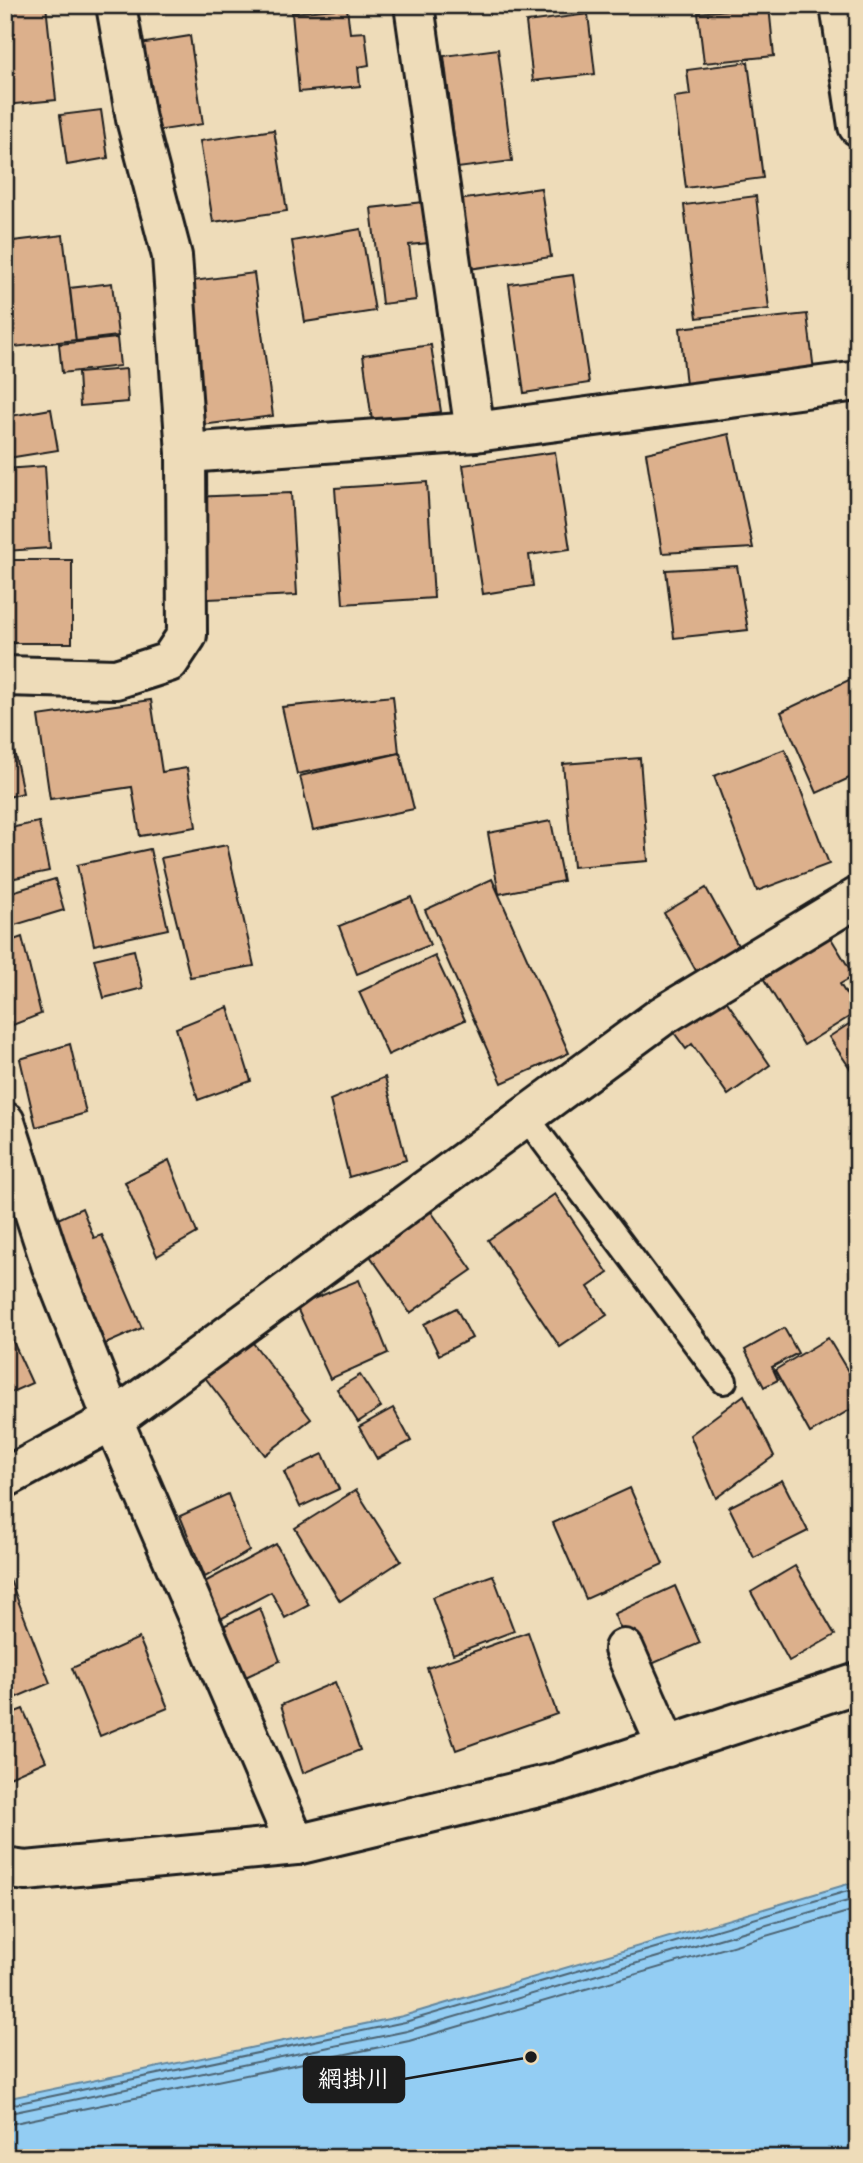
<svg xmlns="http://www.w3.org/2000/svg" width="863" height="2163" viewBox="0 0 863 2163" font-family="'Indie Flower','Klee One',sans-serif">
<rect width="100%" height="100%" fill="#eedcb9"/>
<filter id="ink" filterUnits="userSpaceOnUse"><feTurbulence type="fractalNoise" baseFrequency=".0143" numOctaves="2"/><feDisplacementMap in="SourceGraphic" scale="14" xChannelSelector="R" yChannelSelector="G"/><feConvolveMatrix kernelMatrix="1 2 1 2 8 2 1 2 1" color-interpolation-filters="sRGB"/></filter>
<g filter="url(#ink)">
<polygon fill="#93cdf3" stroke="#63869d" stroke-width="2" points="858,1881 858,2158 5,2158 5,2099 403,2016"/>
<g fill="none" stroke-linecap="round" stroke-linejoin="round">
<g stroke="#4c6372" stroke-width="2">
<polyline points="5,2106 405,2022 858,1888"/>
<polyline points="5,2114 407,2031 858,1898"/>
<polyline points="5,2125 409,2041 858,1909"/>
</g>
</g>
<g fill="#dcb08c" stroke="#1c1c1c" stroke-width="2">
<polygon points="5,5 46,5 56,100 5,105"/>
<polygon points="131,5 169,5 132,11"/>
<polygon points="439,5 493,5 440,13"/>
<polygon points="538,5 606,5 606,7 539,14"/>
<polygon points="769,6 774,56 704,63 698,13"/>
<polygon points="347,8 350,33 365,32 369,65 358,67 360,86 299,92 292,13"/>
<polygon points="588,14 595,74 533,81 526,22"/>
<polygon points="190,36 203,124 156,131 133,45"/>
<polygon points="498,49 512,161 458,168 444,56"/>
<polygon points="748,62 763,178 686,188 674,97 690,95 687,70"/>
<polygon points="101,110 108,158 67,165 60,115"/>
<polygon points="274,130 287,211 213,222 200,141"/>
<polygon points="5,168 12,230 5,231"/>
<polygon points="541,188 551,257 469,269 458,200"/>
<polygon points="756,196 769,309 697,318 684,205"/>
<polygon points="423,202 429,243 409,245 416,300 382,304 371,208"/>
<polygon points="361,229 375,311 305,322 292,241"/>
<polygon points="63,235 76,340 5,348 5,242"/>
<polygon points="254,273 273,416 202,425 185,282"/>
<polygon points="573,275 589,383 524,393 509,284"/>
<polygon points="112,283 118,336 76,341 70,288"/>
<polygon points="807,314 814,371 686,385 680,328"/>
<polygon points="117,338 120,366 62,373 59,344"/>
<polygon points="431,345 441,412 372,421 363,355"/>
<polygon points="126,369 128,402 80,406 78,373"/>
<polygon points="51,409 58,450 8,458 5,417"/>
<polygon points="729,434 753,548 662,553 646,453"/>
<polygon points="555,452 570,549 529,555 533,586 483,594 463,465"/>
<polygon points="45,466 50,548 5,551 5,469"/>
<polygon points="427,482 434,598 343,604 335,488"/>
<polygon points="291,493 297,595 208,599 206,565 195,560 192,497"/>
<rect x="5" y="560" width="67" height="83"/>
<polygon points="737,566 748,630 674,638 666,570"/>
<polygon points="853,678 858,689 858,774 817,793 781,712"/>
<polygon points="393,696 399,753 297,774 282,707"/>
<polygon points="151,700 162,772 187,768 196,827 140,836 132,787 50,799 38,716"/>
<polygon points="5,708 23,793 5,798"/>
<polygon points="785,749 829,864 757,891 714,776"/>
<polygon points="400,753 414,809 313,830 300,776"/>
<polygon points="640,758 648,861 573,867 563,764"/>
<polygon points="551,821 563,881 499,894 488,833"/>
<polygon points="39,822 49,871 5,880 5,829"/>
<polygon points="227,845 254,966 190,977 161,858"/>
<polygon points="150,849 168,929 94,945 77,865"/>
<polygon points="55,879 64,910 5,928 5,894"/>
<polygon points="492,879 569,1053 502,1083 425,910"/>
<polygon points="706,888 741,951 699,976 664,913"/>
<polygon points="411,897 430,945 357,974 339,926"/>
<polygon points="821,922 854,976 840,984 857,1012 804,1045 754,963"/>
<polygon points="22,937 41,1014 5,1028 5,943"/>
<polygon points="134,950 143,988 104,998 94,959"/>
<polygon points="435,956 465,1020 388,1055 359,992"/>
<polygon points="717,987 770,1065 728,1095 692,1044 686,1049 667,1023"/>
<polygon points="228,1007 251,1081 198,1100 176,1028"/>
<polygon points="858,1018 858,1080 829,1037"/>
<polygon points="70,1044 86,1113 36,1127 20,1059"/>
<polygon points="385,1077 406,1160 349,1177 330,1100"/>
<polygon points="169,1160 197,1233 157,1256 125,1182"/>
<polygon points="555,1194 608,1273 588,1287 607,1315 560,1347 488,1240"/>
<polygon points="423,1200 472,1270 410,1313 361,1243"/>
<polygon points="82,1208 94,1238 102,1235 142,1328 92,1350 40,1227"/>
<polygon points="359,1280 388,1353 330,1379 296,1306"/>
<polygon points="456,1308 472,1338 439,1355 424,1324"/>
<polygon points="5,1324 32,1383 5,1395"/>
<polygon points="784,1328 798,1353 772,1367 778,1380 764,1387 745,1350"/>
<polygon points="247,1335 311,1419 265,1455 200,1371"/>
<polygon points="828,1338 858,1388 858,1405 810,1433 775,1370"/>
<polygon points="360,1375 381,1407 358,1422 337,1389"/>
<polygon points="744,1395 774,1456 716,1498 690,1435"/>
<polygon points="393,1408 411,1441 377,1459 359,1427"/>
<polygon points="323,1454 339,1489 300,1507 284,1472"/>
<polygon points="782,1480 808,1531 754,1558 729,1507"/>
<polygon points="630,1488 663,1564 586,1599 553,1523"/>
<polygon points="356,1490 401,1561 340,1601 295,1528"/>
<polygon points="228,1494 249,1551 205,1577 180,1516"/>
<polygon points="276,1544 309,1605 285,1618 271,1592 217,1621 199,1585"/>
<polygon points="795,1566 835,1635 789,1661 751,1592"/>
<polygon points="493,1575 514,1631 453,1654 432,1597"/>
<polygon points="10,1580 50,1683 5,1702 5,1583"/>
<polygon points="675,1586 700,1643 638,1670 614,1614"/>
<polygon points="260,1608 280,1661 239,1680 221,1627"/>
<polygon points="528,1632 557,1714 456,1750 427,1668"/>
<polygon points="139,1638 168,1708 100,1736 72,1668"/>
<polygon points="335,1682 360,1750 303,1773 281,1705"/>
<polygon points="23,1709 46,1761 5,1779 5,1716"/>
</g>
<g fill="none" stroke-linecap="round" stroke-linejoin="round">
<g stroke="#1c1c1c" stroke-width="30">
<polyline id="lane" points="526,1117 724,1381"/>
</g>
<g stroke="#1c1c1c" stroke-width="44">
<g id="street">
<polyline points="414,5 475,432"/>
<polyline points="840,5 858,126"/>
<polyline points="186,453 475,432 858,381"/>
<polyline points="5,676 116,679 169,662 187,635 186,453 172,256 136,119 116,5"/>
<polyline points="5,1122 51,1264 113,1420 296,1845"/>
<polyline points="5,1478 113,1420 662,1016 858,897"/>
<polyline points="624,1649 667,1747"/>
<polyline points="5,1868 26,1871 296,1845 559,1782 858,1683"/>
</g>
</g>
<use href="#lane" stroke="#eedcb9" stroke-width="24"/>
<use href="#street" stroke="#eedcb9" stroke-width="38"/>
</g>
</g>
<path fill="none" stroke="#1c1c1c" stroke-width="2.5" d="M531 2057L404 2079"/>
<circle fill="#1c1c1c" stroke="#eedcb9" stroke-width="2.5" cx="531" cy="2057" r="7"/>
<rect fill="#1c1c1c" stroke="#1c1c1c" stroke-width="2.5" x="304" y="2057" width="100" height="45" rx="7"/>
<g font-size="24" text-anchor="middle" font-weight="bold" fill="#fff">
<text x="354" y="2087">網掛川</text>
</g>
<rect width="863" height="2163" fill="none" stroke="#eedcb9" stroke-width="28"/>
<rect x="14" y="14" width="835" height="2135" fill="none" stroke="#1c1c1c" stroke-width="2.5" filter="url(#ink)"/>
</svg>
